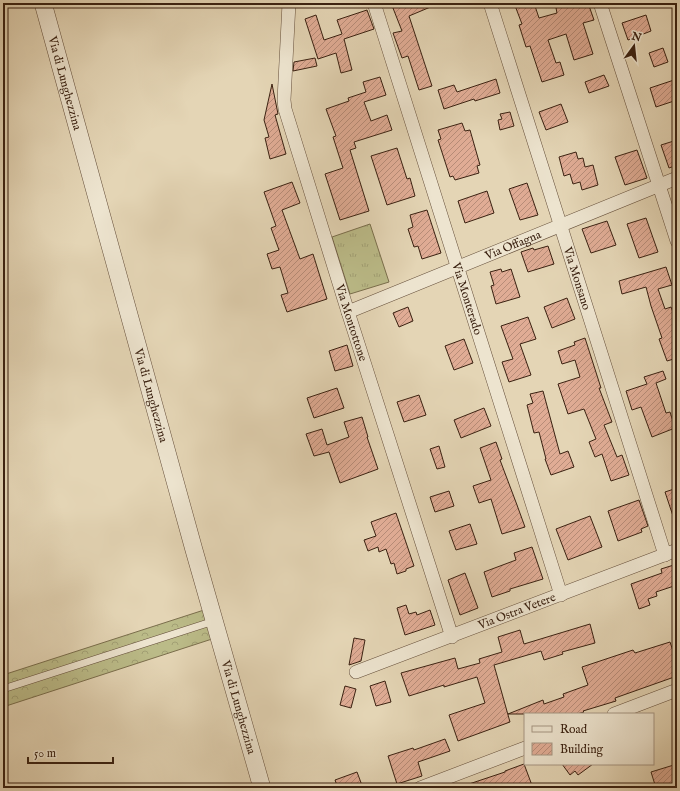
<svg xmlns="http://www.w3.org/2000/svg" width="680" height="791" viewBox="0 0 680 791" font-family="'IM FELL English',serif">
<defs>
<pattern id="grass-tufts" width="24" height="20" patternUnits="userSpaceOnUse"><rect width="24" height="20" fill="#bb8"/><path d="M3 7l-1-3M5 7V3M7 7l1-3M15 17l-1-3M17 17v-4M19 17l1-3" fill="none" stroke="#a2a074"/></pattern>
<pattern id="forest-crowns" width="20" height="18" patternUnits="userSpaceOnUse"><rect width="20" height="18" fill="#bb8"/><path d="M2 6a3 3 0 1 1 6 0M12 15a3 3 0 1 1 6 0" fill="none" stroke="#a2a074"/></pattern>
<pattern id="building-hatch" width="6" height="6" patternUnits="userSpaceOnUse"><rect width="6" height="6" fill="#e0ac95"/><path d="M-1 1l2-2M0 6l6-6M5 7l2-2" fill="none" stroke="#b78c78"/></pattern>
</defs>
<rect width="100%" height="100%" fill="#e4d5b5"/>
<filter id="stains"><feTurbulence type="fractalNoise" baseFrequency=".005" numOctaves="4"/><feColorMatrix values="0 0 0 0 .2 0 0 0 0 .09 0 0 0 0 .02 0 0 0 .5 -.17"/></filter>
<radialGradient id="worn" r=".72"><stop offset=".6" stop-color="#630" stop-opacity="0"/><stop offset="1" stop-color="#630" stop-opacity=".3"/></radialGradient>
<polygon fill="url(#grass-tufts)" stroke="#7a6e4c" points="370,224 389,282 350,294 332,237"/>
<polygon fill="url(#forest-crowns)" stroke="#7a6e4c" points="204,610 212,639 3,707 3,675"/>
<g fill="url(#building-hatch)" stroke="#3a2111">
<polygon points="391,3 440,3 409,16 432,86 419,90 408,56 402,58 393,33 402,31"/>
<polygon points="514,3 534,3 539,18 557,13 556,8 572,3 588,3 594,20 583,23 593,54 574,60 566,34 548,40 556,63 560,62 564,75 542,82 530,46 526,47 519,25 522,24"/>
<polygon points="367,10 374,29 344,39 352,70 341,73 336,53 318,59 305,19 316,15 324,40 342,34 337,20"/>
<polygon points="646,15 651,31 628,40 622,23"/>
<polygon points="663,48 668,62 654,67 649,53"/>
<polygon points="315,58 317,66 293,71 294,62"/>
<polygon points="604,75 609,86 589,93 585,82"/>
<polygon points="380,77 386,95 364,102 371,121 387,115 392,130 354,142 356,148 350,150 369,211 340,220 325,174 343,168 333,137 336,136 326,109 349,101 348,98 366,92 363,82"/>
<polygon points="496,79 500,93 475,101 474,99 444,109 438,90 454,85 457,92"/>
<polygon points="674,80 677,90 677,100 656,107 650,88"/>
<polygon points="272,84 278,114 275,115 286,154 270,159 265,138 269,137 264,120"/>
<polygon points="561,104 568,122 546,130 539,112"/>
<polygon points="510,112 514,126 500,130 498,120 502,119 500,114"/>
<polygon points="462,123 465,131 470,130 480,165 477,166 479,173 455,180 453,176 450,177 438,140 441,139 438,130"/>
<polygon points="677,140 677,165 669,168 661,145"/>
<polygon points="397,148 407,179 410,178 415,196 387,205 371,156"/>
<polygon points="637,150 647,178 625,185 615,157"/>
<polygon points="576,152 578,159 583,158 585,167 593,165 598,185 582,190 580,182 573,184 570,174 564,176 559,157"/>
<polygon points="292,182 300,203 282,210 300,259 313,254 327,299 287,312 281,295 288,293 280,267 272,269 267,254 279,250 271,228 276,226 264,192"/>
<polygon points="527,183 538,215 520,220 509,189"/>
<polygon points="487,191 494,213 465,223 458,201"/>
<polygon points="427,210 441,253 422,259 418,246 414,247 408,229 413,227 410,215"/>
<polygon points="646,218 658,252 639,258 627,224"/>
<polygon points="607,221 616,245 591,253 582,229"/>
<polygon points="548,246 554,264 528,272 521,252 533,248 534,250"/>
<polygon points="666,267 672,285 658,289 665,309 671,307 677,323 677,358 667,361 659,339 662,338 651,306 646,287 622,294 619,281"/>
<polygon points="501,269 502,272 511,269 520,297 496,304 491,286 494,285 490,272"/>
<polygon points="567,298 575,319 552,328 544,307"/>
<polygon points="408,307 413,321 399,327 393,313"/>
<polygon points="528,317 536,339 520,344 531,375 509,382 502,362 513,359 501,326"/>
<polygon points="585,338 601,388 599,388 612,422 604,425 617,457 622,455 629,475 611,481 602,454 595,457 589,442 596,439 584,409 568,414 558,384 580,377 575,360 562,364 558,351 575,345 574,342"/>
<polygon points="464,339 473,363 454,370 445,346"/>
<polygon points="347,345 353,366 335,371 329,351"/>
<polygon points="663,371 666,379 656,383 666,413 670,412 675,428 652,437 641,407 632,410 626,391 647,384 644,377"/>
<polygon points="337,388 344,408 314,418 307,398"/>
<polygon points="543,391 560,454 568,451 574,467 551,475 545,459 546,459 539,432 534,433 527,405 533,403 530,394"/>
<polygon points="419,395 426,415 404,422 397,402"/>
<polygon points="484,408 491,426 461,438 454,420"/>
<polygon points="362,417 368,437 367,437 378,469 340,483 329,452 314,456 306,434 322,429 327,445 349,437 344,422"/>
<polygon points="496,442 502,459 500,460 517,505 525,527 502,534 491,499 479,503 473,486 491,480 480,448"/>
<polygon points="439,446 445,467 437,469 430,449"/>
<polygon points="677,488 677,522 675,522 665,492"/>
<polygon points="449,491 454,506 435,512 430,497"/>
<polygon points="639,500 648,526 641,529 642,532 618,541 608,511"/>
<polygon points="396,513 414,566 406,569 406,571 397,574 394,563 391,564 386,549 379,552 378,547 368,551 364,540 376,536 371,522"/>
<polygon points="590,516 602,547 568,560 556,529"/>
<polygon points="470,524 477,544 456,550 449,531"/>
<polygon points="532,547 543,579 510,589 510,591 492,597 484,572 516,560 514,553"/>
<polygon points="677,564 677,585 656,592 657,596 648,599 650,605 639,609 631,584 662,573 661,569"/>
<polygon points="465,573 478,608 460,615 448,580"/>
<polygon points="406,605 409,614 416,612 417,615 430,610 435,625 405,635 397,608"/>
<polygon points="590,624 595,643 562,652 563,654 544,660 541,651 494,665 510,722 458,741 449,715 485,703 477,677 444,687 444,685 409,696 401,673 455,658 458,669 480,663 479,659 502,652 498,637 520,630 524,644"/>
<polygon points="354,638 365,640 361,661 349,665"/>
<polygon points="670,642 677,663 677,676 615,698 616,701 583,711 584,712 577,714 508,714 543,700 544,704 564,697 563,694 588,685 582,667 633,650 635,653"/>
<polygon points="385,681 391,702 376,706 370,686"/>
<polygon points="345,686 356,689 351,708 340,705"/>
<polygon points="445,739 450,751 418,762 422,776 397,784 388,756 413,748 414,750"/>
<polygon points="524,764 533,788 463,788 463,786 505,772 505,771"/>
<polygon points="562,764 593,764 578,775 575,771 570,775"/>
<polygon points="677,764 677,788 656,788 651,772"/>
<polygon points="357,772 363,788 338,788 335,780"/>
</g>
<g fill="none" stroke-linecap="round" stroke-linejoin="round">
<g stroke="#644e3a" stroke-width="8">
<polyline id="service" points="3,689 214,621"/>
</g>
<g stroke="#644e3a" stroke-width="14">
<g id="minor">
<path id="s1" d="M289,3L284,100L285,109L348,312L452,637"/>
<path id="s2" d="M374,3L561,595"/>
<path id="s3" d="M490,3L665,555"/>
<polyline points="600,3 677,241"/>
<path id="s4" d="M348,312L677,178"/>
<path id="s5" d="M356,672L677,550"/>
<polyline points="614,714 677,690"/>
<polyline points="420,788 525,748"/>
</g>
</g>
<g stroke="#644e3a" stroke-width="18">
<g id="tertiary">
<path id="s6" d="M43,3L194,550L262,788"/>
</g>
</g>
<use href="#service" stroke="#ede4cf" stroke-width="7"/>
<use href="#minor" stroke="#ede4cf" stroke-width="13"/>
<use href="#tertiary" stroke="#ede4cf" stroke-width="17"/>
</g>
<g text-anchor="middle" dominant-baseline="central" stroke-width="3.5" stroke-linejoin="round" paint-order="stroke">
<g font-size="12" fill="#3a2111" stroke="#ede4cf">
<text stroke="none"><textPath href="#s6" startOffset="83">Via di Lunghezzina</textPath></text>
<text stroke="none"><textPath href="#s4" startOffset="178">Via Offagna</textPath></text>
<text stroke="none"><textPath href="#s3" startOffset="289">Via Monsano</textPath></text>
<text stroke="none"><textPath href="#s2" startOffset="310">Via Monterado</textPath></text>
<text stroke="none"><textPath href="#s1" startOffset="330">Via Montottone</textPath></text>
<text stroke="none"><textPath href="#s6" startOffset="407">Via di Lunghezzina</textPath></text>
<text stroke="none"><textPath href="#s5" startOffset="172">Via Ostra Vetere</textPath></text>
<text stroke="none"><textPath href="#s6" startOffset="731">Via di Lunghezzina</textPath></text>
</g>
</g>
<rect width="680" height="791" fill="none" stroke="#e4d5b5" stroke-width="16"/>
<rect x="4" y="4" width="672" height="783" fill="none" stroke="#3a2111" stroke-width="2"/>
<rect x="8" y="8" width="664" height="775" fill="none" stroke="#3a2111"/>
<rect x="524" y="713" width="130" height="52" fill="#ede4cf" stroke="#a59683"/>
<rect x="532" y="726" width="20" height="6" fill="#ede4cf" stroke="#a59683"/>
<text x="560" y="733" font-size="12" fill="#3a2111">Road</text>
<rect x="532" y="743" width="20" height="12" fill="url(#building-hatch)" stroke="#a59683"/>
<text x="560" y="753" font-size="12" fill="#3a2111">Building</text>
<g transform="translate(634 46) rotate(15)" stroke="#ede4cf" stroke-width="3" paint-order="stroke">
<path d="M0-3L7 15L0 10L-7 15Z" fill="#3a2111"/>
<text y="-6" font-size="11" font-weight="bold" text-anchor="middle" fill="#3a2111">N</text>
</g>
<path d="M28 757v6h85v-6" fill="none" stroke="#3a2111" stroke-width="2"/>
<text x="34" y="757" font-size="12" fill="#3a2111" stroke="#ede4cf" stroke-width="3" paint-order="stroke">50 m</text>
<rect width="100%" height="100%" filter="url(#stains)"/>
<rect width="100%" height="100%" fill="url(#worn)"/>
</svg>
